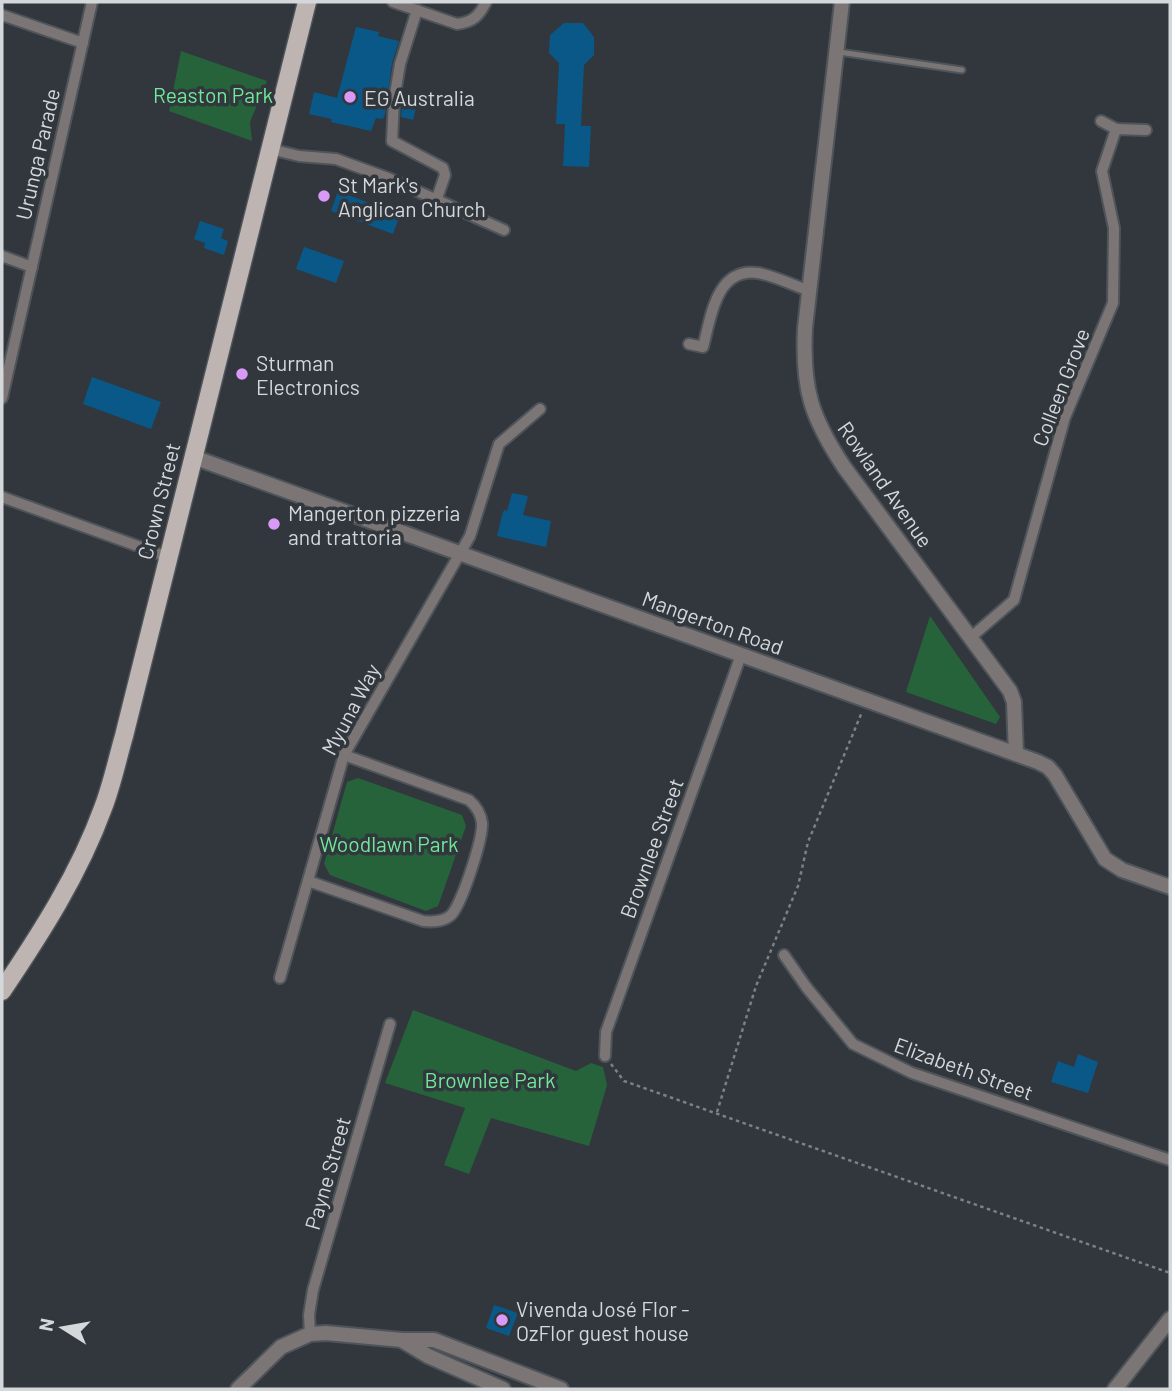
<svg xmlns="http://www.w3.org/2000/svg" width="1172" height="1391" viewBox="0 0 1172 1391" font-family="Barlow,sans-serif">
<rect width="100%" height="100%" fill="#31373d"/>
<g fill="#26633b">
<polygon points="181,51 267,81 250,122 252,141 169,111"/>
<polygon points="930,616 1000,717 996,724 906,692"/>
<polygon points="358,778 462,815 466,826 438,906 426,911 330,875 324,864 347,782"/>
<polygon points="413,1010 576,1071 591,1063 603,1067 607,1085 589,1146 491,1118 469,1174 444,1165 465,1108 385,1083"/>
</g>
<g fill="#0a5887">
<polygon points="564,23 583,23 594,37 594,55 584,65 581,126 591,126 589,167 563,166 565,124 556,124 559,63 549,53 550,35"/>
<polygon points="356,27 379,32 378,36 399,41 392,63 385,114 383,119 376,118 371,131 331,122 332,119 309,114 314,92 337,98"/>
<polygon points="403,97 418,100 413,120 401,117"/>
<polygon points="338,191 400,215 393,234 331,211"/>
<polygon points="200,221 224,229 221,238 228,241 224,255 204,248 205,243 194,239"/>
<polygon points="304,247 344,261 336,283 296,269"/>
<polygon points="92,377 161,402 151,429 83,404"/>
<polygon points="512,493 528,496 523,515 551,521 546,547 497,536 502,515 504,510 507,511"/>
<polygon points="1078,1054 1098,1062 1088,1093 1051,1082 1058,1061 1074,1067"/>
<polygon points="494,1305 518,1313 509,1336 486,1328"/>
</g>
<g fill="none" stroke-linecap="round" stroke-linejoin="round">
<g stroke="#4e5459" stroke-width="9">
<polyline id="service" points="839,52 962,70"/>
</g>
<g stroke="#4e5459" stroke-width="14">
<g id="minor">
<path d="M393,2L457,24C473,22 479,16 486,2"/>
<polyline points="417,10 400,64 394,100 392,141 443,168 445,175 436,201"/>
<polyline points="2,15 83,43"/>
<polyline points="1101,121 1116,129"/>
<polyline points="270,149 299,156 336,159 388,178 504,230"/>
<polyline points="2,256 32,267"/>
<path d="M689,344L703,347C711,317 716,267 758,273C775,276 793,285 809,291"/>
<polyline points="2,398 92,2"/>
<polyline points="2,497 168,557"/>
<polyline points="970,638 1014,600 1065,417 1113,303 1114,228 1102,171 1116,129 1146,130"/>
<path d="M308,881L423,921C433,922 442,922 450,916C461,908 483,838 482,823C481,814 476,806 469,800L344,755"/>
<polyline points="784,955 807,988 853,1044 912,1073 1170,1160"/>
<polyline points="280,978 344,755 470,536 499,444 540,409"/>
<polyline points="605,1056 606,1032 741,655"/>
<polyline points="310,1334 309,1315 313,1290 390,1024"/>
</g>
</g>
<g stroke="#4e5459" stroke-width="18">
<g id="tertiary">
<path d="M842,2L805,328C802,389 811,417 844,467L1010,691L1014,702L1016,754"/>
<polyline points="193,457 1038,762 1048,767 1055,775 1105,859 1122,870 1170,887"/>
<polyline points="403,1341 428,1356 503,1389"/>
<polyline points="238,1389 281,1347 310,1334 326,1333 402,1340 434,1340 561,1389"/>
<polyline points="1115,1389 1170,1319"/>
</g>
</g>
<g stroke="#4e5459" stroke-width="21">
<path id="primary" d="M2,991C41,933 79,874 103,808C112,785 117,760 124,736L307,2"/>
</g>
<g stroke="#7b8185" stroke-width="2.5" stroke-dasharray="3.5 3.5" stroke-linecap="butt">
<polyline points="611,1064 624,1081 1170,1273"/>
<polyline points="717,1112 756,986 798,886 808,842 862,712"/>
</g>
<use href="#service" stroke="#7b7675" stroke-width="5"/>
<use href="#minor" stroke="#7b7675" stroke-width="10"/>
<use href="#tertiary" stroke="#7b7675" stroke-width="14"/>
<use href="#primary" stroke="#beb5b2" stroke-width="18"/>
</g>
<g fill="#d99af7" stroke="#31373d" stroke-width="2.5">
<circle cx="350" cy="97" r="7"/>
<circle cx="324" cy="196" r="7"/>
<circle cx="242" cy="374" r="7"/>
<circle cx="274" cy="524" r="7"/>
<circle cx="502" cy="1320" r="7"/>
</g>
<g text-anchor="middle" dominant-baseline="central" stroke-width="7" stroke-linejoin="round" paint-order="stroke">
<g font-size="21" fill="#6fe997" stroke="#31373d">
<text x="213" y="94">Reaston Park</text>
<text x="389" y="843">Woodlawn Park</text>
<text x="490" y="1079">Brownlee Park</text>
</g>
<g font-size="21" fill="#d4d8db" stroke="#31373d" text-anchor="start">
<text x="364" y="97">EG Australia</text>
<text x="338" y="184">St Mark's<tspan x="338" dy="24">Anglican Church</tspan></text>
<text x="256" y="362">Sturman<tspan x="256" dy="24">Electronics</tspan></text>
<text x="288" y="512">Mangerton pizzeria<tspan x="288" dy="24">and trattoria</tspan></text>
<text x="516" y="1308">Vivenda José Flor -<tspan x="516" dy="24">OzFlor guest house</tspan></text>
</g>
<g font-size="21" fill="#d4d8db" stroke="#31373d">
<text transform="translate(37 154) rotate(-77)">Urunga Parade</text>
<text transform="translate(1060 387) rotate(-69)">Colleen Grove</text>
<text transform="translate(886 484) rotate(55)">Rowland Avenue</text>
<text transform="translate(158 501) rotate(-76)">Crown Street</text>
<text transform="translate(713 622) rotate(20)">Mangerton Road</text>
<text transform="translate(350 709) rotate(-62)">Myuna Way</text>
<text transform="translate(651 848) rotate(-70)">Brownlee Street</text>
<text transform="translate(964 1068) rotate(20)">Elizabeth Street</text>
<text transform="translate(327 1173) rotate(-74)">Payne Street</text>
</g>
</g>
<rect width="1172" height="1391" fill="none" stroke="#d4d8db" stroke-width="7"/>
<g transform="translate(63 1328) rotate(281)" stroke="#31373d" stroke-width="5" paint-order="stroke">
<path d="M0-5L12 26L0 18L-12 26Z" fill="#d4d8db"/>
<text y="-10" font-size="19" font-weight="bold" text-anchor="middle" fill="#d4d8db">N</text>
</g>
</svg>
